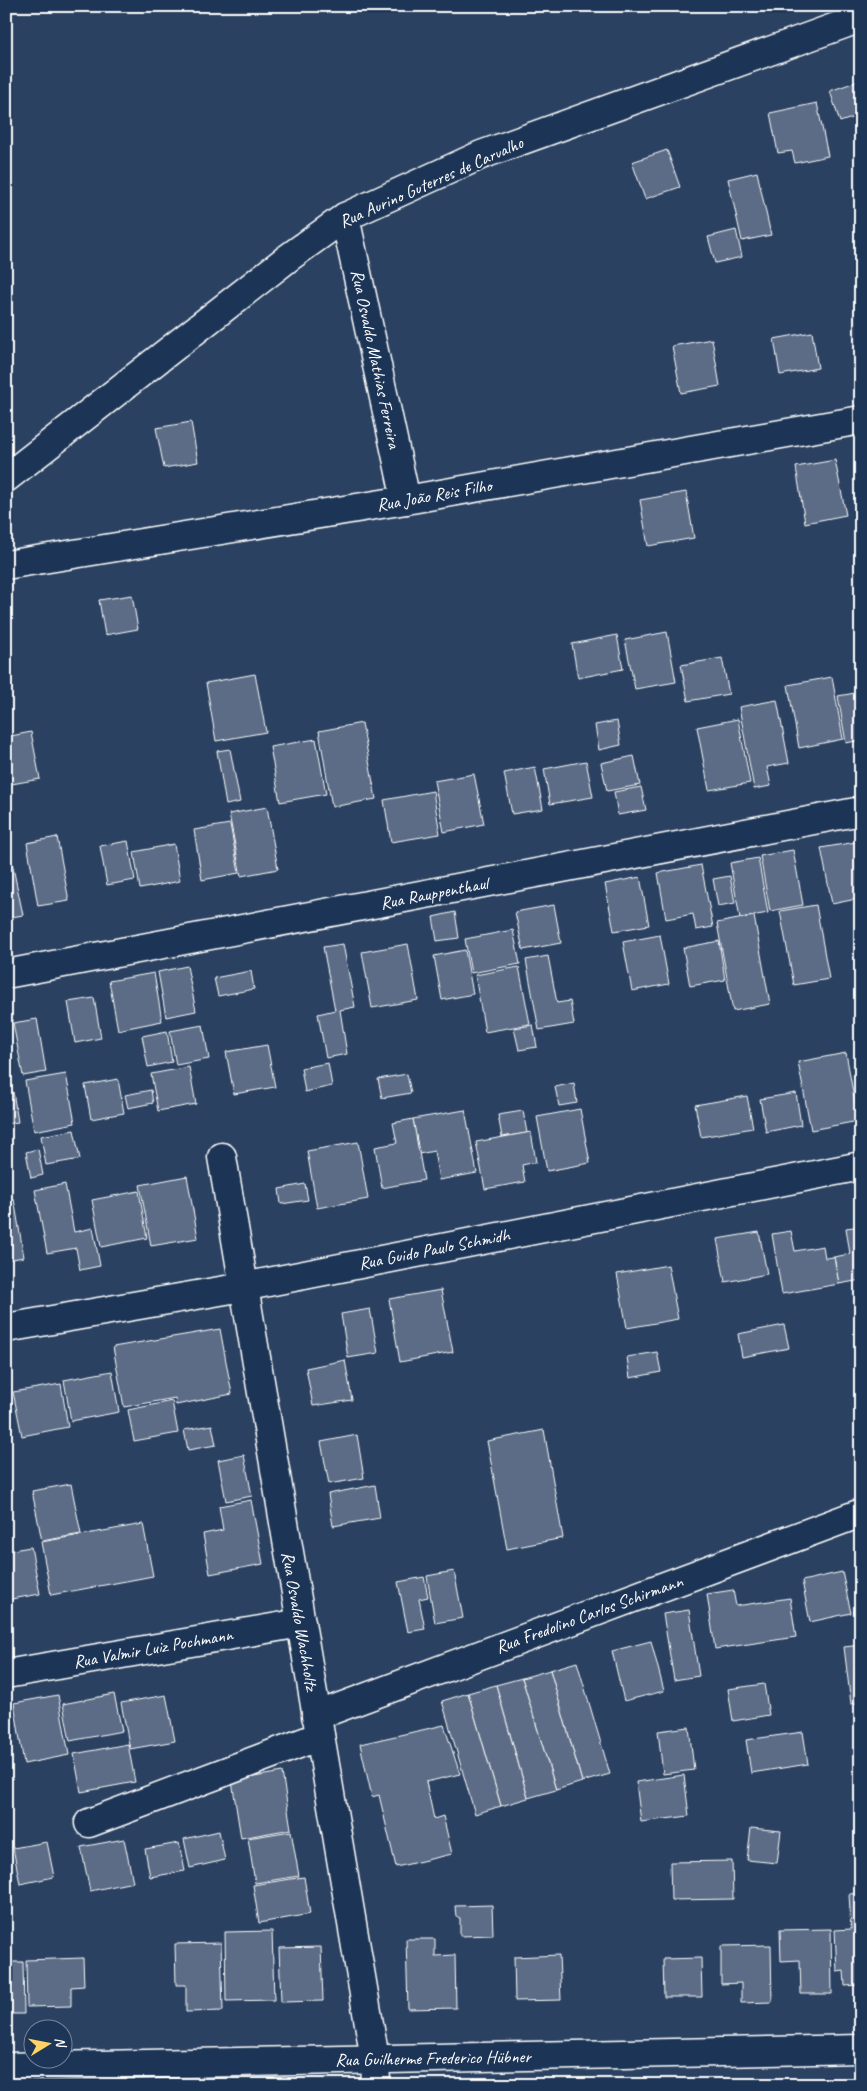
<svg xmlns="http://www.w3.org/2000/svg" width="867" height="2091" viewBox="0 0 867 2091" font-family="Caveat,sans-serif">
<rect width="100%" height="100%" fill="#2a4161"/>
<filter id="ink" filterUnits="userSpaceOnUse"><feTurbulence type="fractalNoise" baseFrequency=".02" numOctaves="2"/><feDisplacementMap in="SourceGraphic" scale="10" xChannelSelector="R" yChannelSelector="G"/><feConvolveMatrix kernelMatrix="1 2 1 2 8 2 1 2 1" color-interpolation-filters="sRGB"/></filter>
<g filter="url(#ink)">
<g fill="#5b6c86" stroke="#fff">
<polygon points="861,80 861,115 840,122 830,91"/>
<polygon points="817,103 828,156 795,163 792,151 778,153 770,113"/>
<polygon points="667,150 680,187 645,199 632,162"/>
<polygon points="757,172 771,235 742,241 728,179"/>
<polygon points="736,230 742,257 715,263 708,237"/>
<polygon points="812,332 818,368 780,375 774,339"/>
<polygon points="712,339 720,386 681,393 672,346"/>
<polygon points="191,422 198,462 164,468 156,428"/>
<polygon points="835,460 846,515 805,523 796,467"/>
<polygon points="686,492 694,538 648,546 640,500"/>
<polygon points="132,595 138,629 105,635 99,600"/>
<polygon points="667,632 676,682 635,689 625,640"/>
<polygon points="617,635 623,669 578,678 572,644"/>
<polygon points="722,658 729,694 688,701 681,665"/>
<polygon points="255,674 266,732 216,741 206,683"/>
<polygon points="832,677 843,739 799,748 788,685"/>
<polygon points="861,692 861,740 846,743 838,696"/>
<polygon points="777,700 789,763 767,767 771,786 754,789 739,707"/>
<polygon points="738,719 750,783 709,790 697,727"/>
<polygon points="617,721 621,745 599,750 595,725"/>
<polygon points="362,723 376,799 332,807 319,731"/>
<polygon points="31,732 40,779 6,785 6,737"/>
<polygon points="316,739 326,794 280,802 270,747"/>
<polygon points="230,749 240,802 226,805 217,751"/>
<polygon points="634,756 640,785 607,791 601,763"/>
<polygon points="586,761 593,797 550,804 544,769"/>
<polygon points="535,767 543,809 512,814 504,773"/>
<polygon points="474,774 484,824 444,832 434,781"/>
<polygon points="641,787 646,810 618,815 614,792"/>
<polygon points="433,791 440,834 391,842 384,800"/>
<polygon points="267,807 278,869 241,876 229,814"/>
<polygon points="230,824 239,873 202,880 194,830"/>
<polygon points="6,834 23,915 6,918"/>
<polygon points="57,837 69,901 38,906 27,843"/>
<polygon points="128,841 135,880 107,885 100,846"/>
<polygon points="856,842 861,865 861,898 832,904 821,848"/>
<polygon points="174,844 180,881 140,889 134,852"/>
<polygon points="793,850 803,905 770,911 760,856"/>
<polygon points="758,858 768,913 740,918 730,863"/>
<polygon points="701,865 713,927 696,930 693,914 666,919 658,873"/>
<polygon points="730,876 735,903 718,906 713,879"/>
<polygon points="640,877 649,925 614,931 605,884"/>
<polygon points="554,905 561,943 523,950 515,912"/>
<polygon points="816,905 829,979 794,985 780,911"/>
<polygon points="455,912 459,938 437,941 433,917"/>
<polygon points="754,916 770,1004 733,1011 717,923"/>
<polygon points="513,930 520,964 471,973 465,939"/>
<polygon points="660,935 669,984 632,991 623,942"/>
<polygon points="719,941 725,980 690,986 683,948"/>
<polygon points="343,944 355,1007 340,1010 347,1054 326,1058 318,1014 335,1010 323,947"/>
<polygon points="408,944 418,1000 372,1008 362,952"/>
<polygon points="465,950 473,994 442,1000 434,956"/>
<polygon points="548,956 557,1003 570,1001 574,1024 539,1030 526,960"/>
<polygon points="187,966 196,1011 166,1017 158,972"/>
<polygon points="519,967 530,1024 485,1032 475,975"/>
<polygon points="251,971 254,989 218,996 214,978"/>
<polygon points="154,973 162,1021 118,1030 109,981"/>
<polygon points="94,998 101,1038 75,1043 68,1002"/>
<polygon points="37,1019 46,1072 23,1076 13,1023"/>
<polygon points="203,1025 209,1059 176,1065 170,1031"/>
<polygon points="533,1025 537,1047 519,1050 514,1028"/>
<polygon points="167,1031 172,1062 148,1067 142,1036"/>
<polygon points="267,1045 275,1087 234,1094 226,1052"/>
<polygon points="846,1053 858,1121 811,1130 798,1062"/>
<polygon points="328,1063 332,1086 305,1092 301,1068"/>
<polygon points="189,1067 196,1104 158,1111 151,1074"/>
<polygon points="66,1074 75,1123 34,1131 25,1081"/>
<polygon points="407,1074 411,1093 382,1098 378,1079"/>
<polygon points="118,1079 124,1113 91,1119 85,1085"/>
<polygon points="574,1083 577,1103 559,1106 555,1087"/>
<polygon points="6,1089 7,1093 13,1092 18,1122 6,1124"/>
<polygon points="151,1090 153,1103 128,1108 125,1095"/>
<polygon points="796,1093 801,1125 766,1132 760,1099"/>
<polygon points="747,1096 753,1128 701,1137 695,1105"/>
<polygon points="580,1109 590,1163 547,1171 537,1117"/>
<polygon points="465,1110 477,1173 439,1180 434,1151 419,1154 413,1119"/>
<polygon points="523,1111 527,1133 502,1137 498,1115"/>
<polygon points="413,1119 424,1180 382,1188 375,1147 397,1143 393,1123"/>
<polygon points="74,1130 80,1159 46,1165 41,1136"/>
<polygon points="531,1132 536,1162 522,1165 525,1182 485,1189 476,1142"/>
<polygon points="358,1142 368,1199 317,1208 307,1151"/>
<polygon points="38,1149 43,1175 31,1178 26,1152"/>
<polygon points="187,1176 198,1238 151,1246 140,1185"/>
<polygon points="65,1184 74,1232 93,1228 100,1266 80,1270 76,1248 47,1253 35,1190"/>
<polygon points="305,1184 308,1200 281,1204 279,1189"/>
<polygon points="139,1191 147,1238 101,1247 92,1200"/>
<polygon points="14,1199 24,1257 6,1260 6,1200"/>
<polygon points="861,1226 861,1280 839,1284 834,1257 850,1254 846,1228"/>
<polygon points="791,1231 795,1251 823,1246 825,1258 834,1257 839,1284 782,1294 772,1234"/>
<polygon points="759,1232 767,1274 725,1282 717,1239"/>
<polygon points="668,1265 678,1319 627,1328 617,1274"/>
<polygon points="441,1290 453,1352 400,1362 389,1299"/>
<polygon points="370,1309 378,1353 348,1358 341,1314"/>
<polygon points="784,1325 789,1348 742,1357 738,1334"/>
<polygon points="220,1329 232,1394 176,1405 175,1398 124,1407 113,1347"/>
<polygon points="657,1352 661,1372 630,1378 627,1357"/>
<polygon points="345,1360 352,1400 313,1406 306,1368"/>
<polygon points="112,1371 119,1412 71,1421 64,1380"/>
<polygon points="61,1384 68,1427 22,1436 13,1392"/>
<polygon points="172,1401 178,1433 134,1441 128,1410"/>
<polygon points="212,1425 216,1445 188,1450 184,1430"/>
<polygon points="544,1430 563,1538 507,1549 487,1441"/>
<polygon points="357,1435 364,1478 329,1484 321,1442"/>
<polygon points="244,1455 252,1496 226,1501 218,1460"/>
<polygon points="71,1484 81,1534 42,1541 32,1491"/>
<polygon points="375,1485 380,1518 333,1526 328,1494"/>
<polygon points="251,1500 263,1564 210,1574 203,1534 223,1530 219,1506"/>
<polygon points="143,1524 153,1576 51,1595 41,1542"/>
<polygon points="31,1547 40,1594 6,1600 6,1551"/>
<polygon points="454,1571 463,1618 435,1623 427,1576"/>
<polygon points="842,1572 851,1613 810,1622 802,1581"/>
<polygon points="424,1577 428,1597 419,1599 425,1629 408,1632 398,1582"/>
<polygon points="733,1590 736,1606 790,1598 796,1637 715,1649 707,1594"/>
<polygon points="689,1610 699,1676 674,1680 663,1614"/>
<polygon points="651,1641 664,1691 624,1701 612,1651"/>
<polygon points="861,1645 861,1702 851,1704 844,1647"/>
<polygon points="577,1662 610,1774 582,1782 550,1670"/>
<polygon points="550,1670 582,1782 556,1790 522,1678"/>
<polygon points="522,1678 556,1790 528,1798 496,1685"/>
<polygon points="764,1684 769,1715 733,1721 728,1689"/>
<polygon points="496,1685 528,1798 501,1806 468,1693"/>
<polygon points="468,1693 501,1806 475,1814 442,1701"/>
<polygon points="114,1694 122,1731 70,1741 63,1704"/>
<polygon points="58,1695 69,1755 24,1764 14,1703"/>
<polygon points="166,1695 175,1741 130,1749 121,1703"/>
<polygon points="444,1725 460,1774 426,1782 434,1819 443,1816 452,1854 396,1867 379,1795 372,1797 360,1744"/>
<polygon points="689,1727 694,1770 663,1774 658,1731"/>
<polygon points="803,1732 808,1764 751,1773 746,1740"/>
<polygon points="128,1744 135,1782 81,1792 74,1754"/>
<polygon points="282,1772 291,1829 241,1838 232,1781"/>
<polygon points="684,1775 689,1816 641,1822 636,1782"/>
<polygon points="751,1828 781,1831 777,1863 747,1860"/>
<polygon points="219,1831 225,1860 190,1868 184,1839"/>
<polygon points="291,1831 299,1876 255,1883 248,1838"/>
<polygon points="124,1839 133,1882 90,1891 81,1847"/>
<polygon points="47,1842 54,1877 20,1884 13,1848"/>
<polygon points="179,1843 185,1871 150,1877 145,1849"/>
<polygon points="732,1861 733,1899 671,1900 670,1862"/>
<polygon points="304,1877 310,1914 259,1923 253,1885"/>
<polygon points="861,1893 861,1985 845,1986 844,1971 837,1972 835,1930 851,1929 849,1894"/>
<polygon points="492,1905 493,1935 460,1936 460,1918 456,1917 455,1906"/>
<polygon points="831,1929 832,1994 801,1994 800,1960 781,1961 780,1930"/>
<polygon points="272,1931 274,2000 226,2001 225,1932"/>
<polygon points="406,1939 435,1939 435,1956 455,1955 456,2008 408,2009"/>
<polygon points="221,1943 223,2011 186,2012 186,1985 176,1985 175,1944"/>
<polygon points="771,1945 772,2002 741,2003 741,1983 721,1984 721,1946"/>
<polygon points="321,1947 323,2001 281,2002 279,1948"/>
<polygon points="559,1955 561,2000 515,2001 514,1957"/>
<polygon points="83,1958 84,1986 71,1987 71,2006 27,2007 26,1960"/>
<polygon points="701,1958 702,1997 664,1997 663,1959"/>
<polygon points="6,1962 23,1962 24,2014 6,2014"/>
</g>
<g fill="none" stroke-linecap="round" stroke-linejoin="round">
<g stroke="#fff" stroke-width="31">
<g id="minor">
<polyline points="345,217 406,500"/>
<polyline points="6,478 288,258 345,217 481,155 861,18"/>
<polyline points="6,565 406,500 861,420"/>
<polyline points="6,974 861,811"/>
<polyline points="222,1157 375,2059 376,2085"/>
<polyline points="6,1328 243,1287 861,1166"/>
<polyline points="6,1674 301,1623"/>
<polyline points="316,1716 861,1513"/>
<polyline points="89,1823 320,1736"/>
<polyline points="6,2067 861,2049"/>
</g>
</g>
<use href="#minor" stroke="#1d3557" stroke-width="28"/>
</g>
</g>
<g text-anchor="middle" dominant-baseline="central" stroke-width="4" stroke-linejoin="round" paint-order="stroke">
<g font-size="18" fill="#fff" stroke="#1d3557">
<text transform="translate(431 182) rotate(-24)">Rua Aurino Guterres de Carvalho</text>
<text transform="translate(376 359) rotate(78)">Rua Osvaldo Mathias Ferreira</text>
<text transform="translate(434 495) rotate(-10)">Rua João Reis Filho</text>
<text transform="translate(434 893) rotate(-11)">Rua Rauppenthaul</text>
<text transform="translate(434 1249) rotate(-11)">Rua Guido Paulo Schmidh</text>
<text transform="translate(589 1614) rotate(-20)">Rua Fredolino Carlos Schirmann</text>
<text transform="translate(300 1621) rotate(80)">Rua Osvaldo Wachholtz</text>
<text transform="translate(153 1648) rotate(-10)">Rua Valmir Luiz Pochmann</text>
<text transform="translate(433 2058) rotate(-1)">Rua Guilherme Frederico Hübner</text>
</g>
</g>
<rect width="867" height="2091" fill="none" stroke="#1d3557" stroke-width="25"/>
<rect x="12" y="12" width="842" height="2066" fill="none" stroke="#fff" stroke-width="2" filter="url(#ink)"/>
<g transform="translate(48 2044) rotate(80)"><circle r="24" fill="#1d3557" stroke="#77869a"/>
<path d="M0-4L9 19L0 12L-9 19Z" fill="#ffd166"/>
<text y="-8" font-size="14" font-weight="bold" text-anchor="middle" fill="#ffffff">N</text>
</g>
</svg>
